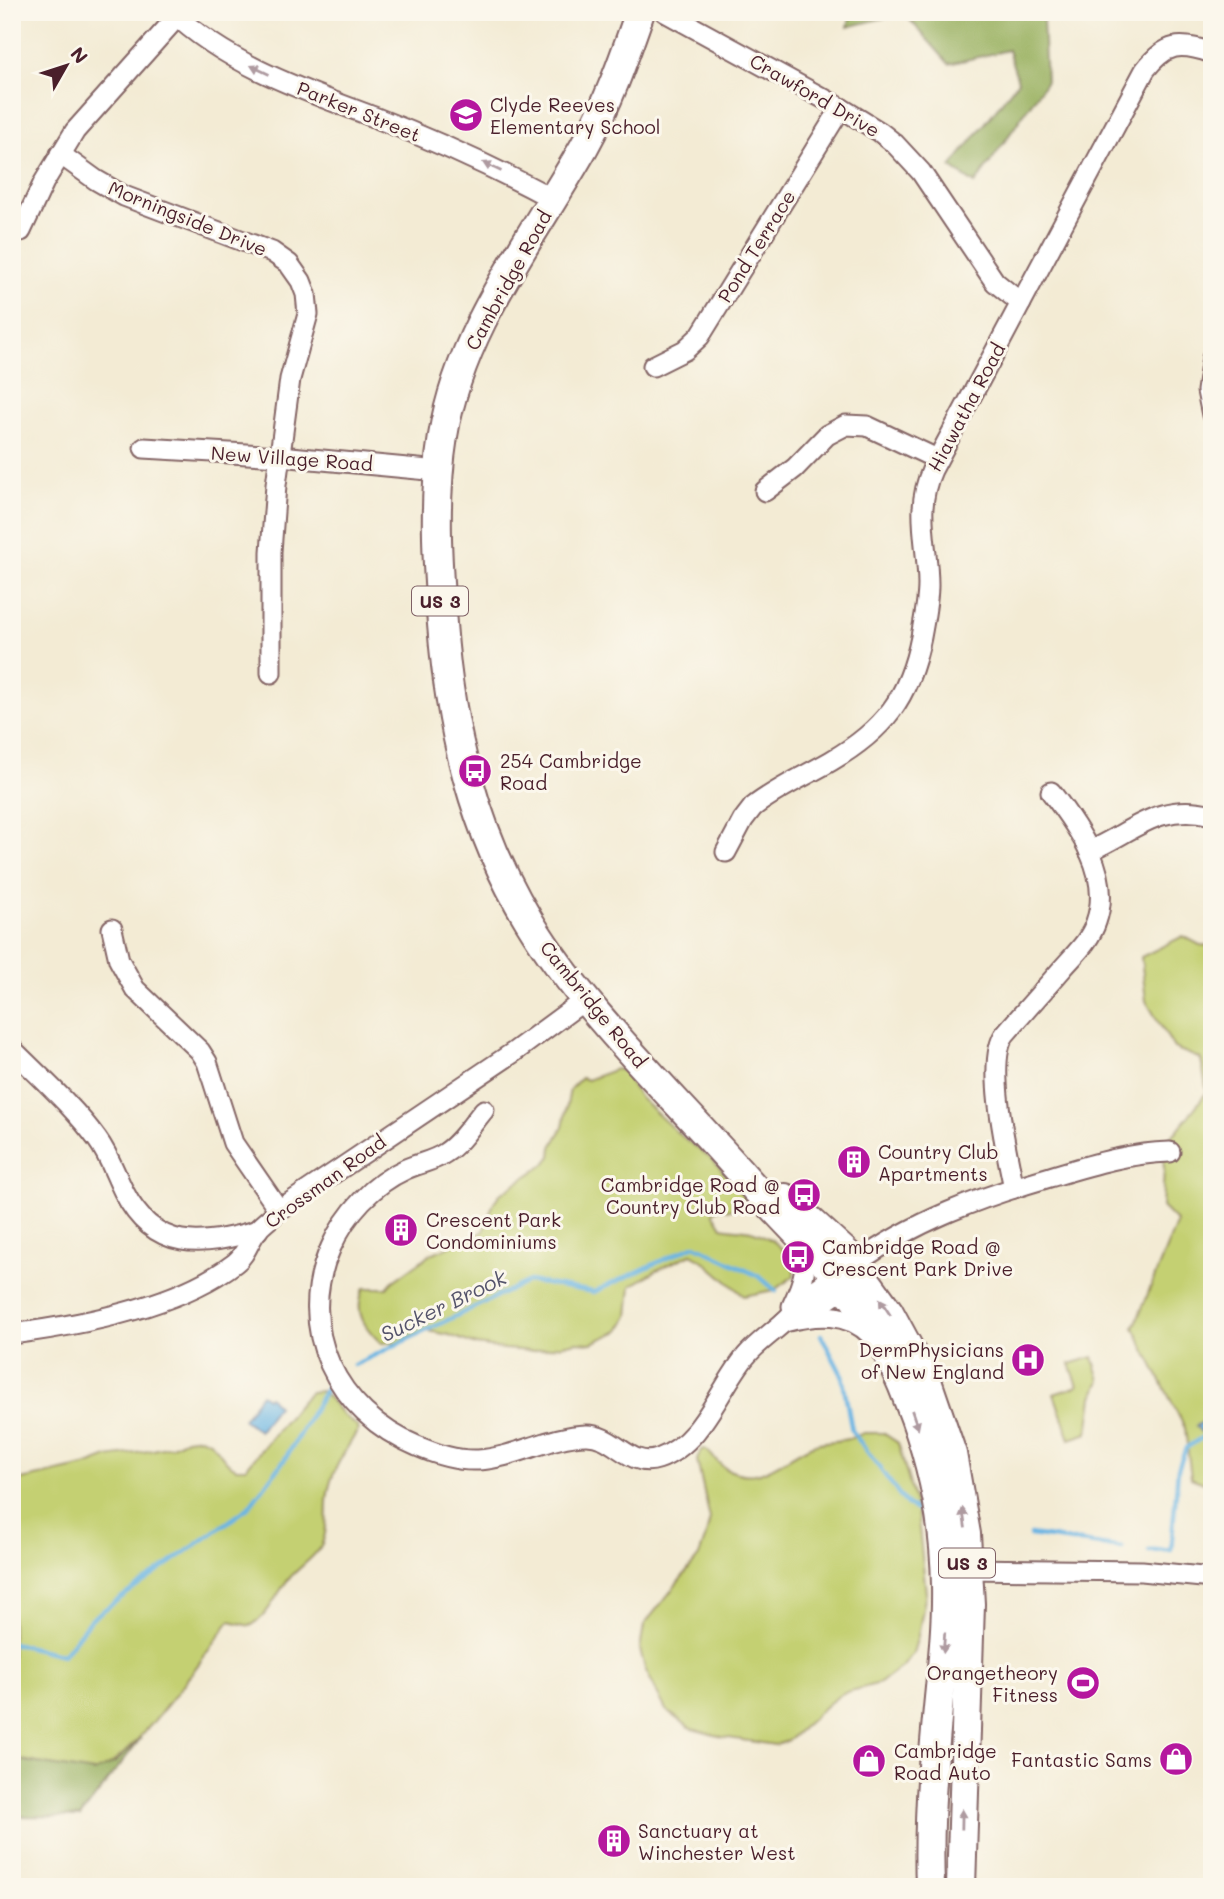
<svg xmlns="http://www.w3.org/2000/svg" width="1224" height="1899" viewBox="0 0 1224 1899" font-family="Mali,sans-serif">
<rect width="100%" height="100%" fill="#fbf7ec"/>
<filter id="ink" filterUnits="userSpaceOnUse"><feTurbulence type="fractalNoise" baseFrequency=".0143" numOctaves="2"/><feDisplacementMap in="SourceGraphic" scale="14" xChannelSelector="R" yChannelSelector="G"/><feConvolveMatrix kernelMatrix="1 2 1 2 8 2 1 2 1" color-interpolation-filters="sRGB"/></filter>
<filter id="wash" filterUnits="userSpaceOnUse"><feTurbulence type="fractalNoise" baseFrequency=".00686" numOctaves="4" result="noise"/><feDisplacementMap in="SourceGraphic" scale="28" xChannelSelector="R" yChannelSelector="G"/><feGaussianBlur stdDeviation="1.57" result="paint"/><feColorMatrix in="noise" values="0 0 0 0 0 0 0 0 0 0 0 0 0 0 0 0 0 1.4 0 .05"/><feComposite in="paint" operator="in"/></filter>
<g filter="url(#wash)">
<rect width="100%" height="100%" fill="#f3ebd4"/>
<g fill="#c4d072" stroke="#87784e" stroke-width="2">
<polygon points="1183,936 1200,945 1212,946 1212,1486 1191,1478 1185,1428 1134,1328 1177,1222 1162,1207 1164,1168 1162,1144 1176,1132 1207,1092 1201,1059 1174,1048 1146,1001 1141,957"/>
<path d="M616,1069L623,1071L640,1098L680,1135L713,1160L745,1197L739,1207L730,1210L720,1208L713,1212L722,1227C732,1229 742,1229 751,1231C770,1236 783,1247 794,1262V1276L774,1290L744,1296L705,1262L691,1254L657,1270L631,1286L628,1316L619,1331L592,1343L577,1342L532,1351L504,1349L476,1345L449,1335L428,1331L415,1334L399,1342L381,1343C364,1327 353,1312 364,1288H387L392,1282L431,1254L483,1232L494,1202L500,1194L544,1165L551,1156L552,1147L563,1127L570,1089L581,1078L587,1080Z"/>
<polygon points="1093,1357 1100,1380 1093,1397 1088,1433 1070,1439 1054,1394 1078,1386 1070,1364"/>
<path d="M323,1391L343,1415L357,1426L358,1430C346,1450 332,1469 328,1493C325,1510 329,1525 323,1541C318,1556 297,1568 287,1581C275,1596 268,1617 250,1626L230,1621C207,1652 127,1769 93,1772C71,1774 36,1760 12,1759V1482L85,1466L108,1457L143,1452L172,1446L186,1439L200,1437L210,1441L227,1462L236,1468H246L305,1397L311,1392Z"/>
<path d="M863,1433H883L898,1443L917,1510L926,1593L918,1636L913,1653L904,1665L880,1683L843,1693L828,1704L788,1741L775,1745L722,1737L692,1729L666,1710L645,1669L640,1649L644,1625L699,1556L705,1539L710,1519L697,1460L701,1450L705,1449C712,1454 717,1463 725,1468C760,1487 779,1460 810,1446C827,1438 842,1445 863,1433Z"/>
</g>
<g fill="#9bb264" stroke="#726848" stroke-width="2">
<polygon points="851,12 1054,12 1043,20 1046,82 975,184 951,167 1018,81 1008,50 949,64 904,13 848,27"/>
<polygon points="141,1738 80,1817 12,1816 12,1759 94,1772 116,1762"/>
</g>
<g fill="#6ab5e3" stroke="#5a6a87" stroke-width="2">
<polygon points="261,1394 267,1398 269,1396 277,1406 259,1431 243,1419"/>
<polygon points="1212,1417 1212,1439 1200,1431 1196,1426"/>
</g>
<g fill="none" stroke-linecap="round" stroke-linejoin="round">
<g stroke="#6ab5e3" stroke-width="4.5">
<polyline points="821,1335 842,1375 852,1431 907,1505 917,1510"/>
<polyline points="354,1365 529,1281 594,1292 695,1245 760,1277 776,1291"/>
<polyline points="1030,1535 1122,1548"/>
<polyline points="1149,1551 1171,1550 1178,1469 1186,1448 1212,1431"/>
<polyline points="12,1643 63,1655 91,1619 248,1508 285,1459 328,1385"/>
</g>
</g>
</g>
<g filter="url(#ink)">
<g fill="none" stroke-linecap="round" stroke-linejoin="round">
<g stroke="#856666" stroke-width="23">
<g id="minor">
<path d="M172,12C228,65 303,90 374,117C436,141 495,168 553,199"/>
<polyline points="665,12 841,108 880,132 895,144 921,172 995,282 1021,303"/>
<polyline points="60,154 96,180 124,196 272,252 289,264 301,281 306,294 308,314 290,379 276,485 271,552 271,673"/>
<polyline points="21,231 44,182 75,131 177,17"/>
<polyline points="1212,358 1207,391 1212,415"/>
<polyline points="653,366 685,350 700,336 841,108"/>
<polyline points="144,448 280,456 439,471"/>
<polyline points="765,491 795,468 827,435 846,425 867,426 937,459"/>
<path d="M1089,851C1133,832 1159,801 1212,815"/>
<path d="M726,852L743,820L753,807C776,789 805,776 831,761C884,730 909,698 921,637C924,620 928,602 928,585C928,543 914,510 932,470L1145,70C1166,43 1180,42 1212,53"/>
<polyline points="112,929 119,960 135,989 200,1051 207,1062 233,1143 279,1210"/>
<path d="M12,1049C41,1078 73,1106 97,1139C109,1155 115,1174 124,1192C154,1252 202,1247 258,1230"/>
<path d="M484,1110C472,1124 461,1143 445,1153C434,1161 419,1163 406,1169C373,1184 346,1213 331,1247C294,1328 337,1413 417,1446C435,1454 457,1461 478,1460C515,1458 549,1436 586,1435C614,1434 630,1469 658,1459C703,1443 718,1390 746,1356C758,1342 772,1333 785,1321C793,1314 799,1305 806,1297C815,1289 826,1282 836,1275"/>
<path d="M1014,1188C1007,1154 985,1061 1005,1034C1024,1012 1043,991 1062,969C1074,955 1090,941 1096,922C1113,875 1078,827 1051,792"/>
<path d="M855,1264C914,1221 981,1197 1050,1177C1090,1165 1128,1153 1170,1152"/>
<path d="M792,1306C803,1283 811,1262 799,1238"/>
<polyline points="803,1317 846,1287"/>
<path d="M784,1322C816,1314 847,1311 871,1335"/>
<path d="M12,1334C82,1325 179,1306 235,1263C247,1254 249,1239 259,1228C265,1222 273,1216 279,1210L514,1052L586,999"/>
<polyline points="967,1569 1142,1571 1212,1578"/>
</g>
</g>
<g stroke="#856666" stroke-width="32">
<g id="highway">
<path d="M640,12C624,58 608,104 584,147C532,239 460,329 443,436C433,498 437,562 442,624C450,729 473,829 529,921C584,1012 673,1095 744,1176C776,1213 812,1246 843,1284C871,1319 893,1360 909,1402C932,1460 945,1522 946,1585C947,1634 940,1682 936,1730C931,1783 928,1834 930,1887"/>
<polyline points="785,1198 847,1254 889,1312 928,1384 952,1454 966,1534 970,1604 961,1887"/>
</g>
</g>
<use href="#minor" stroke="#fff" stroke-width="19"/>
<use href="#highway" stroke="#fff" stroke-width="28"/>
</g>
<defs><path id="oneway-solid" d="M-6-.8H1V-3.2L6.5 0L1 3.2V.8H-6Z" transform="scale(1.75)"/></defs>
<g fill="#ae9aa0">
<use href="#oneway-solid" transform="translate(260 70) rotate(-154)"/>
<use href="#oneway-solid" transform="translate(492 167) rotate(-154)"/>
<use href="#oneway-solid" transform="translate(885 1307) rotate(-123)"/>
<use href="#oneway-solid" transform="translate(915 1420) rotate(71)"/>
<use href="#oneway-solid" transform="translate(964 1518) rotate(-98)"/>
<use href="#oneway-solid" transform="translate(944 1643) rotate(94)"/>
<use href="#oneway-solid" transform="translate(962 1819) rotate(-89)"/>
</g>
</g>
<defs>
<g id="school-disc" transform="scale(1.75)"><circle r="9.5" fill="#b5179e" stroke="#fbf7ec"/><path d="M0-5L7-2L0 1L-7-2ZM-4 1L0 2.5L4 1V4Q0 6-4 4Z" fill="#fff"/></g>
<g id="bus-disc" transform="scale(1.75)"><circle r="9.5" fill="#b5179e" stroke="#fbf7ec"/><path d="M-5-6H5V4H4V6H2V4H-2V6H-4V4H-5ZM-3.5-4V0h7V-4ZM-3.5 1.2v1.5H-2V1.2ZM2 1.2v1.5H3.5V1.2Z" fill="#fff"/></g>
<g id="building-disc" transform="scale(1.75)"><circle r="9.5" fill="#b5179e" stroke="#fbf7ec"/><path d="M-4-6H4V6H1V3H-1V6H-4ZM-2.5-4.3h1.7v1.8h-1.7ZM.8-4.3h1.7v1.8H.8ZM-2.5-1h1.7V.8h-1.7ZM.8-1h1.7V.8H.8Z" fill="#fff"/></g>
<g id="hospital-disc" transform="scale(1.75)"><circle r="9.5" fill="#b5179e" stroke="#fbf7ec"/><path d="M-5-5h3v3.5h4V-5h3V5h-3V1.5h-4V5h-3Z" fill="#fff"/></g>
<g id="stadium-disc" transform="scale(1.75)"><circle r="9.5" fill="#b5179e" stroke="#fbf7ec"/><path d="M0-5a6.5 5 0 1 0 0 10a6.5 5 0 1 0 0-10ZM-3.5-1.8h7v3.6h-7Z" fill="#fff"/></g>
<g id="shop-disc" transform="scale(1.75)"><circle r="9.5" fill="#b5179e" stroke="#fbf7ec"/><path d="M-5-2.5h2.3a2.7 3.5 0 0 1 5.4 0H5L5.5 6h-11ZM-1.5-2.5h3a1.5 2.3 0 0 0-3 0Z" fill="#fff"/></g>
</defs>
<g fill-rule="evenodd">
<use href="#school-disc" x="466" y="115"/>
<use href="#bus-disc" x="475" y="771"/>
<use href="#building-disc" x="854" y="1162"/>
<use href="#bus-disc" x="804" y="1195"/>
<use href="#building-disc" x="401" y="1230"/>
<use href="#bus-disc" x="798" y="1257"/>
<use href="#hospital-disc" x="1028" y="1360"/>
<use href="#stadium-disc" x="1083" y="1683"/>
<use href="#shop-disc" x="1176" y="1759"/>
<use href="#shop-disc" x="869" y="1761"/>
<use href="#building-disc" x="614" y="1841"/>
</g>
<g text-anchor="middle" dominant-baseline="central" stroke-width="6" stroke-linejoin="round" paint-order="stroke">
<g fill="#fbf7ec" stroke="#7f6065" stroke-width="2">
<rect x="412" y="586.5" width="56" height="29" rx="5"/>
<rect x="939" y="1548.5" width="56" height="29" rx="5"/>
</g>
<g font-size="18" font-weight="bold" fill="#4a1f2b">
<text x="440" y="601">US 3</text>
<text x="967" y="1563">US 3</text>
</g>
<g font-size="19" fill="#4a1f2b" stroke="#fbf7ec">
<text transform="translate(815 95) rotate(30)">Crawford Drive</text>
<text transform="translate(359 111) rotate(22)">Parker Street</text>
<text transform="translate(188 218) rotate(22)">Morningside Drive</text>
<text transform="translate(756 246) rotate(-58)">Pond Terrace</text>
<text transform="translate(508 280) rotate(-61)">Cambridge Road</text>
<text transform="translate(966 407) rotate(-62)">Hiawatha Road</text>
<text transform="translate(292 458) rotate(4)">New Village Road</text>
<text transform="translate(594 1004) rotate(51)">Cambridge Road</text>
<text transform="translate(325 1181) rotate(-36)">Crossman Road</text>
</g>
<g font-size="19" fill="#4a1f2b" stroke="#fbf7ec" text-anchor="start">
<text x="490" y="104">Clyde Reeves<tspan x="490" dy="22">Elementary School</tspan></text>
<text x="500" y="760">254 Cambridge<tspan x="500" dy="22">Road</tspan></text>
<text x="878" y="1151">Country Club<tspan x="878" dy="22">Apartments</tspan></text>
<text x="780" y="1184" text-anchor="end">Cambridge Road @<tspan x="780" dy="22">Country Club Road</tspan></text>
<text x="426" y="1219">Crescent Park<tspan x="426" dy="22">Condominiums</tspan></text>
<text x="822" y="1246">Cambridge Road @<tspan x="822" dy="22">Crescent Park Drive</tspan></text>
<text x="1004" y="1349" text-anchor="end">DermPhysicians<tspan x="1004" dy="22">of New England</tspan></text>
<text x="1058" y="1672" text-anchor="end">Orangetheory<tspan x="1058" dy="22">Fitness</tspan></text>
<text x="894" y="1750">Cambridge<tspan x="894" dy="22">Road Auto</tspan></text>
<text x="1152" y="1759" text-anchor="end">Fantastic Sams</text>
<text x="638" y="1830">Sanctuary at<tspan x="638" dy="22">Winchester West</tspan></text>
</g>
<g font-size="21" font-style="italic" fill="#55546b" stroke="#fbf7ec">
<text transform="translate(443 1305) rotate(-26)">Sucker Brook</text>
</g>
</g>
<rect width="1224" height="1899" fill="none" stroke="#fbf7ec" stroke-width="42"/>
<g transform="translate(66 66) rotate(51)" stroke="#fbf7ec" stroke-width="5" paint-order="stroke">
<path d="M0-5L12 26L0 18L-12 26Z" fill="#4a1f2b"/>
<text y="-10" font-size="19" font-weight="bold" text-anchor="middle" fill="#4a1f2b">N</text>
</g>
</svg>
